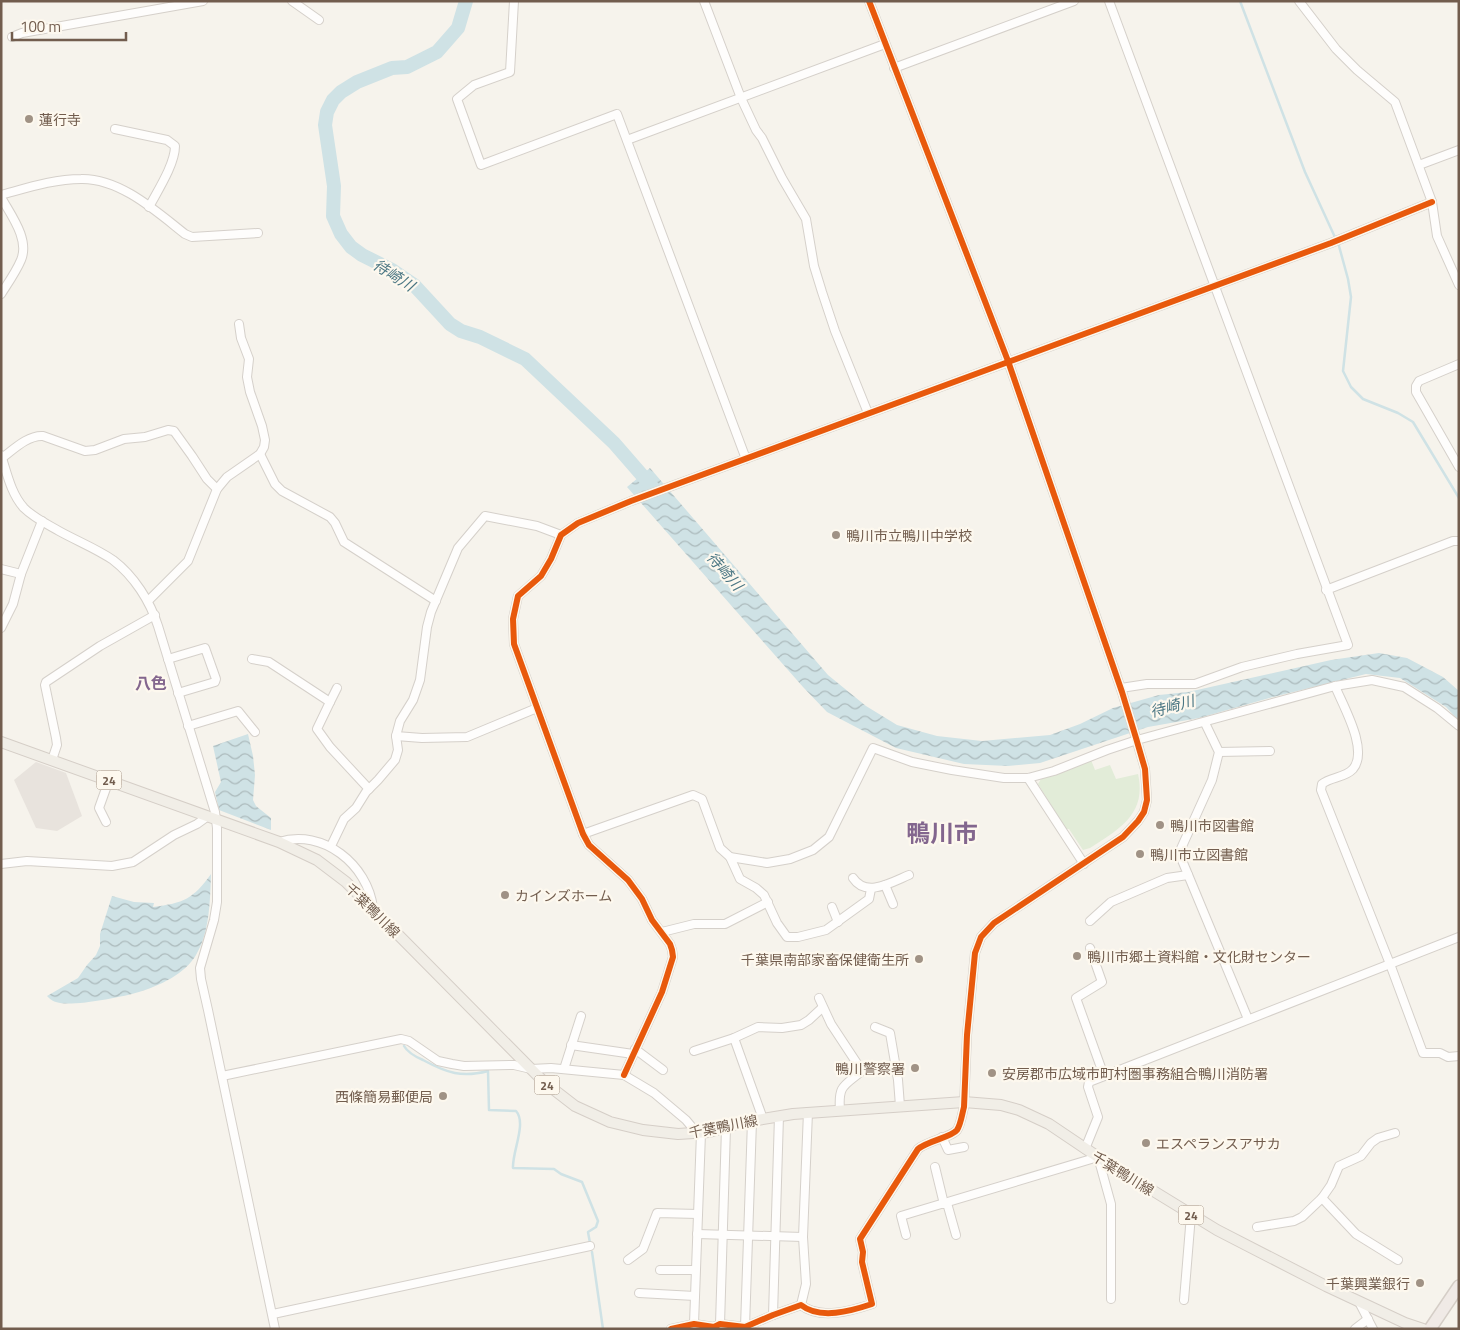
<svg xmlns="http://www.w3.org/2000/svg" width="1460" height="1330" viewBox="0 0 1460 1330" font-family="'Titillium Web','Noto Sans JP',sans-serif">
<defs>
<pattern id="water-waves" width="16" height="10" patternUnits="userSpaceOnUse" patternTransform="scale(1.25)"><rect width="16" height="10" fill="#cfe2e5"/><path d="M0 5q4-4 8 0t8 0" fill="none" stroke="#acbabc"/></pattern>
</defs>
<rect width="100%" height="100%" fill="#f6f3ec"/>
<polygon fill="#e8e3dd" points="36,762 66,773 82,816 57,831 36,828 14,780"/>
<path fill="#e2ecd8" d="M1091,760L1095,770L1110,765L1116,779L1138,774C1147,814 1119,829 1090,848L1083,850L1069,829H1066L1038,784L1041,779Z"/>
<g fill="url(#water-waves)">
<polygon points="650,468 828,675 866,706 897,725 937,736 982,741 1050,735 1080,724 1113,708 1159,695 1188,692 1331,660 1379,653 1407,658 1443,677 1459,691 1459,721 1446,707 1400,678 1366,674 1273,697 1199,718 1148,727 1040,763 1008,766 964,764 896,748 827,712 803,687 627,487"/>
<polygon points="248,734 253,756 255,775 253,800 256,806 271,818 271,830 219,810 215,792 221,782 213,746"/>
<path d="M211,874C210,900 210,932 196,955C185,974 159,986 139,992C123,997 75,1006 60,1003C54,1002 51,1000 47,996L78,978L87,965L96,955L100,946V934L112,896L134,902L154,903L153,907C184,903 193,899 211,874Z"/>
</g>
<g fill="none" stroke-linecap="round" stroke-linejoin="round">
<g stroke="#cfe2e5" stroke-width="2.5">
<polyline points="1240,1 1305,172 1339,246 1348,279 1351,297 1343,371 1351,387 1363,399 1398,413 1413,422 1459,498"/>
<path d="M404,1046C408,1053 416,1057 423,1060C447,1073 462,1078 488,1071L489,1110L516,1111C527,1123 512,1152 513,1168L554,1169L561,1174L582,1182L598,1221L596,1227L588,1232L590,1243"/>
<polyline points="592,1252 603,1329"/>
</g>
<polyline stroke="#cfe2e5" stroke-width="14" points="466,1 458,28 437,52 407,67 392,68 357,82 341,92 333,100 327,112 325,125 334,186 333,216 341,234 351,247 362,255 392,270 414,285 450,324 461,331 480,337 525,359 614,443 654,489"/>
<g stroke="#d5d0ca" stroke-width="10">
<g id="minor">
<polyline points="292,1 319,20"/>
<polyline points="514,1 510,72 474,85 457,99 481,165 617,114 746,459"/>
<polyline points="704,1 741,98 756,130 762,138 782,178 806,219 814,266 822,292 835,331 868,413"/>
<polyline points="1109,1 1348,645 1297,654 1242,667 1195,684 1147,684 1121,688"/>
<polyline points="1299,1 1336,49 1357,70 1395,102 1432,202 1437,236 1459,285"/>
<polyline points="12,37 22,33 203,1"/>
<polyline points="894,68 1074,1"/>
<path d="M115,129L167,140L175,146C175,164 158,190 149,207"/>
<polyline points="627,140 885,44"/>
<polyline points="1419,165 1459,150"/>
<path d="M1,195C27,188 54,179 81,179C120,178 157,212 185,234L192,237L258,233"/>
<path d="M1,197C10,214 30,239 21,260C16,272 8,283 1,294"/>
<polyline points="1459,364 1419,381 1416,386 1416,392 1459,467"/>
<polyline points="260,454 275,484 282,491 330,517 335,523 344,542 436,601"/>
<path d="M1,455C7,473 11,494 24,508C34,518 47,524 59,531C77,541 97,549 113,560C134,576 150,601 158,626L215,812L217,828V902L214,920L200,968L201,979L208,1010L275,1329"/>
<path d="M2,458C14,449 28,435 43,436L85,451L95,450L124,439L145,437L168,430L174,431L192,456L207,479L217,489"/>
<polyline points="1,569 21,574"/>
<polyline points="1326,590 1453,541 1459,541"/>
<polyline points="148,601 188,561 217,489 227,477 260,454 264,447 265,440 262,426 250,392 247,377 249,359 241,338 239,324"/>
<polyline points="1,628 13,604 21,574 42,521"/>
<polyline points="168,659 205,648 216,679 215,682 178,693"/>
<polyline points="252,659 269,662 330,702 317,729 330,747 369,789"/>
<path d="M1335,686C1343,706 1369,750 1353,769C1345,778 1330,777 1322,784L1321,790L1390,964L1423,1053H1440L1448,1057L1459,1056"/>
<polyline points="330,702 337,688"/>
<polyline points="1205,723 1219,752 1212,780 1179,853 1248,1019"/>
<polyline points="188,726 238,711 255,732"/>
<polyline points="396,736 422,738 467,737 537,708"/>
<polyline points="1219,752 1270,751"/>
<polyline points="52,760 57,745 56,738 45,685 46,682 100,646 155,615"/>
<polyline points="1028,778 1084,864"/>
<polyline points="106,822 99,808 109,780"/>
<polyline points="583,834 693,795 702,799 720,848 730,857 767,863 790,859 813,850 829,837 873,748 912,762 952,770 1004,778 1028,778 1054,771 1107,750 1137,740 1335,686 1372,680 1404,687 1437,708 1459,726"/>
<path d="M279,842C323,828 368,865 373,908"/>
<polyline points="331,846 344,819 356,808 366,792 378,780 395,760 398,750 396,736 400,721 413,700 420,680 427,627 431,612 458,548 485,516 537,526 561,535"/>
<polyline points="730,857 740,879 756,888 764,895 777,923 787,937 798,937 826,930 869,899 871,889"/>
<polyline points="1,864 27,861 112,866 133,862 174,835 197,824 208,816"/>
<path d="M853,878C866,898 892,882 909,875"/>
<polyline points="885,885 893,904"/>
<polyline points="832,907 838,922"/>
<polyline points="1090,921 1111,902 1167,878 1188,875"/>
<polyline points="662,932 694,924 725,924 768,902"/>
<polyline points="1090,948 1102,982 1076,998 1104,1076"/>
<path d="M819,998L831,1024L862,1071C844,1086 838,1085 840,1110"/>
<polyline points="875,1027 890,1033 898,1080 900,1106"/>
<polyline points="734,1038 763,1119"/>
<polyline points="571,1045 633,1054"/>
<polyline points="635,1049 663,1070"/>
<polyline points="694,1051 734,1038 758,1027 782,1028 801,1025 809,1020 822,1008"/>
<polyline points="564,1069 581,1016"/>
<polyline points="624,1075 662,992 673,957 672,950 670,944 652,920 642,899 628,880 589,845 583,834 514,644 513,619 518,596 541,576 551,559 561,535 578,523 631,501 1331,243 1432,202"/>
<polyline points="222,1076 401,1039 409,1041 438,1061 452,1064 464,1066 514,1065 531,1069 551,1068 624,1075 654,1093 686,1120 691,1126 693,1134"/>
<polyline points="942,1137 948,1150 964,1147"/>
<polyline points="1085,1149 1098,1117 1088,1087 1089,1082 1459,937"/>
<polyline points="935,1167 944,1204"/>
<polyline points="1322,1198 1356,1234 1398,1260"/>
<polyline points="947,1203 956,1235"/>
<polyline points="1257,1227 1294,1221 1302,1217 1322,1198 1331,1185 1339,1166 1361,1156 1371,1143 1378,1138 1395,1133"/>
<polyline points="697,1234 803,1237"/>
<polyline points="906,1235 901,1216 1098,1157 1111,1204 1111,1299"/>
<polyline points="628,1260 643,1249 657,1213 698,1214"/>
<polyline points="660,1270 695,1270"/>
<polyline points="639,1293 695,1296"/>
<polyline points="1184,1300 1191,1215"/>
<polyline points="1359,1302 1373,1329"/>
<polyline points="801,1305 806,1284 803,1237 808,1112"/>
<polyline points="273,1314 590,1246"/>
<polyline points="773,1315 779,1116"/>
<polyline points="694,1324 701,1133"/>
<polyline points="720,1324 726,1128"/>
<polyline points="745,1327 752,1121"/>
<path d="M671,1329L694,1324L714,1327L720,1324L745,1327L773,1315L801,1305C820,1320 851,1311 872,1304L862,1262L863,1252L860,1239L918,1149C927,1141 952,1137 957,1130C961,1124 962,1114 964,1107L967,1035L975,953L981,937L994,923L1123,837L1138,821L1144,812L1147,800L1145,769L1136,738L1122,692L1008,361L869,1"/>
<polyline points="1355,1329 1368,1319"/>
</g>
</g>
<g stroke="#d5cec7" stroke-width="12">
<polyline id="major" points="1,742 279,842 317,860 346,882 544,1082 575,1106 610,1122 643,1130 678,1134 709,1132 745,1122 793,1114 964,1102 1001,1105 1019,1110 1049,1124 1098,1157 1217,1230 1326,1286 1405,1323 1423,1329"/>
</g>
<g stroke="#d5cec7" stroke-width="14">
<polyline id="highway" points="1430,1329 1459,1286"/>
</g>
<use href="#minor" stroke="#fefdfc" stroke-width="8"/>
<use href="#major" stroke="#f1eee7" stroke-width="10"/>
<use href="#highway" stroke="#f0eae6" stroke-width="11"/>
<g stroke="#fdf8ee" stroke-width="9">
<g id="cycleway">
<polyline points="624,1075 662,992 673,957 672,950 670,944 652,920 642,899 628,880 589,845 583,834 514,644 513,619 518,596 541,576 551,559 561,535 578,523 631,501 1331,243 1432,202"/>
<path d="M671,1329L694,1324L714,1327L720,1324L745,1327L773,1315L801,1305C820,1320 851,1311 872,1304L862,1262L863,1252L860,1239L918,1149C927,1141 952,1137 957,1130C961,1124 962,1114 964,1107L967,1035L975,953L981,937L994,923L1123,837L1138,821L1144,812L1147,800L1145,769L1136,738L1122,692L1008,361L869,1"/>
</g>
</g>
<use href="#cycleway" stroke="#e8590c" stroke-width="6"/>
</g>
<g fill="#a09285" stroke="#fdf8ee" stroke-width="2">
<circle cx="29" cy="119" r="5"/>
<circle cx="836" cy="535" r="5"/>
<circle cx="1160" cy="825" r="5"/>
<circle cx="1140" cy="854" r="5"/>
<circle cx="505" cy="895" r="5"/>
<circle cx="1077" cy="956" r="5"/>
<circle cx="919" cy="959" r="5"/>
<circle cx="915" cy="1068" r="5"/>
<circle cx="992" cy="1073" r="5"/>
<circle cx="443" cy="1096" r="5"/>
<circle cx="1146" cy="1143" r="5"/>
<circle cx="1420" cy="1283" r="5"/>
</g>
<g text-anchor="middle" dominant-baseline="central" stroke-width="4.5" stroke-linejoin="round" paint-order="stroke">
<g fill="#fdf8ee" stroke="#9c8c7e" stroke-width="1">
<rect x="96.5" y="770.5" width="25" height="19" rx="4"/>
<rect x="534.5" y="1075.5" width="25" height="19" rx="4"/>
<rect x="1178.5" y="1205.5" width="25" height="19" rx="4"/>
</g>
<g font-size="12" font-weight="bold" fill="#725d4e">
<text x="109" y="780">24</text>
<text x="547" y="1085">24</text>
<text x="1191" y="1215">24</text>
</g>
<g font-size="14" fill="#725d4e" stroke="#fdf8ee" text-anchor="start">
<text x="39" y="119">蓮行寺</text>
<text x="846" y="535">鴨川市立鴨川中学校</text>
<text x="1170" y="825">鴨川市図書館</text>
<text x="1150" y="854">鴨川市立図書館</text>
<text x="515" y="895">カインズホーム</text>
<text x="1087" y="956">鴨川市郷土資料館・文化財センター</text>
<text x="909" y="959" text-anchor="end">千葉県南部家畜保健衛生所</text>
<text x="905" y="1068" text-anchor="end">鴨川警察署</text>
<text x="1002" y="1073">安房郡市広域市町村圏事務組合鴨川消防署</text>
<text x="433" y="1096" text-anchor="end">西條簡易郵便局</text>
<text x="1156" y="1143">エスペランスアサカ</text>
<text x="1410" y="1283" text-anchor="end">千葉興業銀行</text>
</g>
<g font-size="14" fill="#725d4e" stroke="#fdf8ee">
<text transform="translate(373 910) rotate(45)">千葉鴨川線</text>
<text transform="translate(723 1126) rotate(-11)">千葉鴨川線</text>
<text transform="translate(1123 1173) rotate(32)">千葉鴨川線</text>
</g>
<g font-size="15" font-style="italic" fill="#4a7683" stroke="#fdf8ee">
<text transform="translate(394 275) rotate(32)">待崎川</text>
<text transform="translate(725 571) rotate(49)">待崎川</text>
<text transform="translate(1172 706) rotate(-15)">待崎川</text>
</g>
<g font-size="16" font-weight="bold" fill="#83668e" stroke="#fdf8ee">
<text x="151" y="683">八色</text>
</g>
<g font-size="24" font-weight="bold" fill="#83668e" stroke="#fdf8ee">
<text x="942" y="833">鴨川市</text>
</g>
</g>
<rect width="1460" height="1330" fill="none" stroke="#725d4e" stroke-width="5"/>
<path d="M12 32v8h114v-8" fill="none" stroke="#725d4e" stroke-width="2.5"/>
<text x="20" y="32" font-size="15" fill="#725d4e" stroke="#fdf8ee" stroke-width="4" paint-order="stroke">100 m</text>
</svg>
